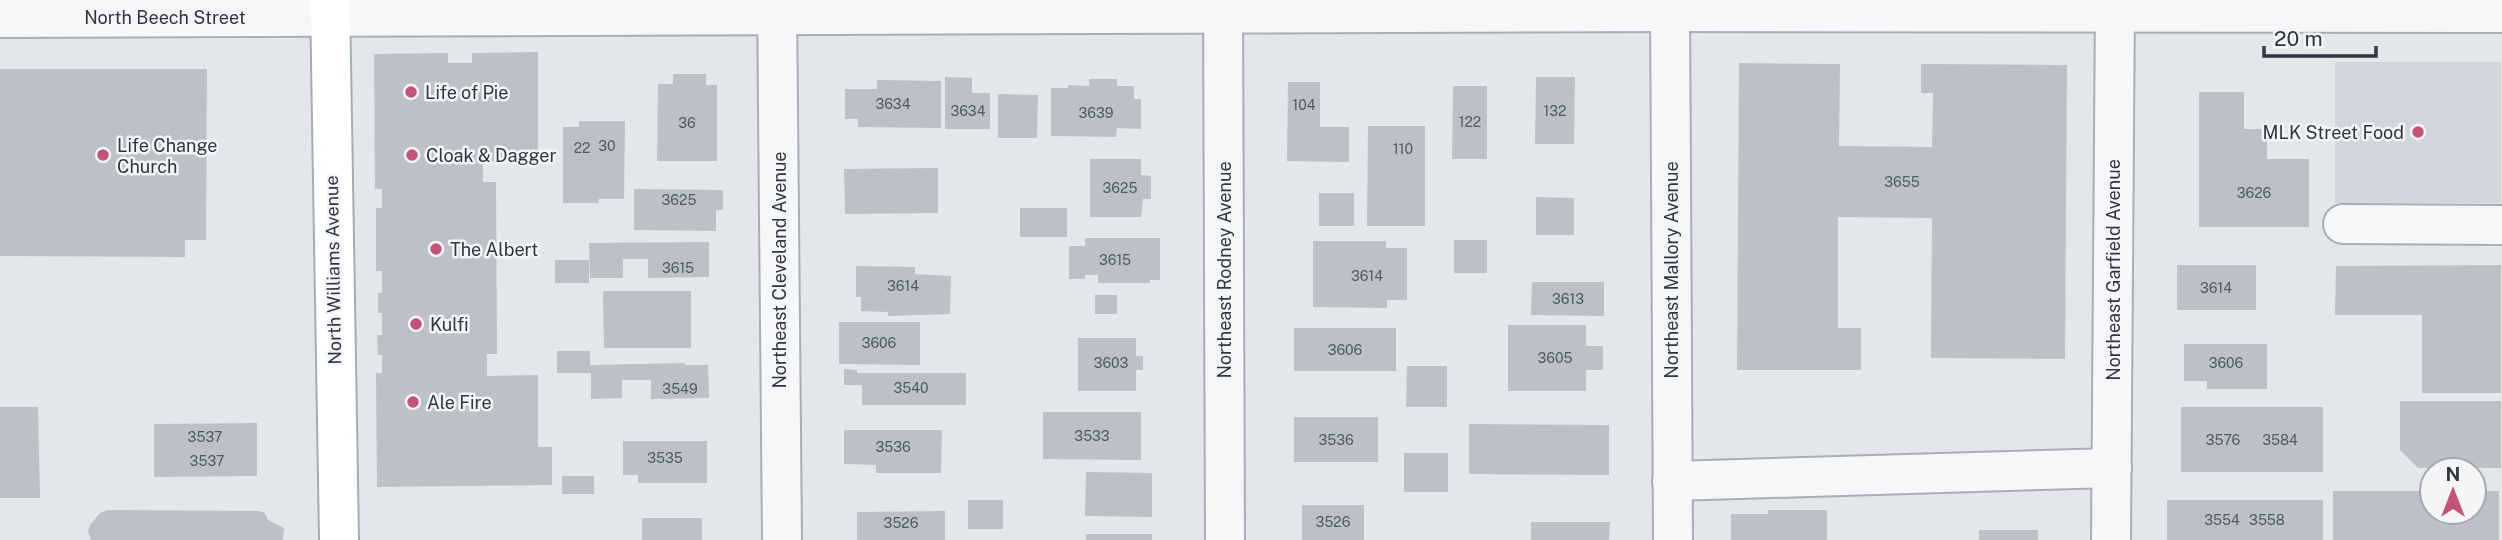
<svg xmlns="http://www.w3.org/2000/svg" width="2502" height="540" viewBox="0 0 2502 540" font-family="'Public Sans',sans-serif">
<rect width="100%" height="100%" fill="#e3e7ea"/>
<rect fill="#d1d6dc" x="2335" y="62" width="166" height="141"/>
<g fill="#bbc1c6">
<polygon points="538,52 538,161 483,162 483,182 496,182 497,354 487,354 487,376 538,375 538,447 552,447 552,485 377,487 376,373 382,373 382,355 378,355 377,335 382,335 382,313 378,313 378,293 382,293 382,271 376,271 376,208 382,208 382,189 375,189 374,54 448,53 448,63 472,63 472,53"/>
<polygon points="1739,63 1840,64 1839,146 1932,147 1933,93 1921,93 1921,64 2067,65 2065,359 1931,358 1932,218 1838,217 1838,328 1861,328 1861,370 1737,370"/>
<polygon points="0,69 207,69 206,240 185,240 185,257 0,256"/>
<polygon points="673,74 706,74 706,85 717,85 717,161 657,161 658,84 673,84"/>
<polygon points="945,77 972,78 972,93 990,93 990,129 945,129"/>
<polygon points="1536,77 1575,77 1574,144 1535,144"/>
<polygon points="1089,79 1117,79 1117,86 1134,86 1134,99 1141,99 1141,129 1117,128 1116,137 1051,136 1051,88 1068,88 1068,85 1089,86"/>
<polygon points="877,80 941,81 941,128 858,127 858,119 845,119 845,89 877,89"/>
<polygon points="1288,82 1320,82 1320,127 1349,127 1349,162 1287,161"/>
<polygon points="1453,86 1487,86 1487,159 1452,159"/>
<polygon points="2199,92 2244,92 2244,129 2267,129 2267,159 2309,159 2309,227 2199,227"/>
<polygon points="998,94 1038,95 1037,138 998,138"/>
<polygon points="579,121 625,121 624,199 599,199 598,203 563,203 563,127 579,127"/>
<polygon points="1368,126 1425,126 1425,226 1367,226"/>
<polygon points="1090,159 1141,159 1141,175 1151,176 1151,199 1143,199 1141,217 1090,217"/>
<polygon points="938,168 938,213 845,214 844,169"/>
<polygon points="634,189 723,190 723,210 716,210 716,231 634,230"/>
<rect x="1319" y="193" width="35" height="33"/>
<polygon points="1536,197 1574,198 1574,235 1536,235"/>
<rect x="1020" y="208" width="47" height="29"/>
<polygon points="1085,238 1160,238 1160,280 1150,280 1150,283 1098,283 1098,275 1085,275 1085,279 1069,279 1069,246 1085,246"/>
<rect x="1454" y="240" width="33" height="33"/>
<polygon points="1313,241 1386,241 1386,248 1407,248 1407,300 1387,300 1387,308 1313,307"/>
<polygon points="709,242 709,277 648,278 648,259 623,259 623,278 590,278 589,243"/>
<rect x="555" y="260" width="34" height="23"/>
<rect x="2177" y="265" width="79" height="45"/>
<polygon points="2501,265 2501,393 2422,393 2422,315 2335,315 2336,266"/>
<polygon points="856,266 915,267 915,274 951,276 950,314 888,316 888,312 861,311 861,297 856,297"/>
<polygon points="1532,282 1604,282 1604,316 1531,315"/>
<polygon points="603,291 691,291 691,348 604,348"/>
<rect x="1095" y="295" width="22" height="19"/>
<polygon points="839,322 920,322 920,365 839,364"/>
<polygon points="1508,325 1586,325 1586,346 1603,346 1603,370 1586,370 1586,391 1508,391"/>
<rect x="1294" y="328" width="102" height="43"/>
<polygon points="1078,338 1136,338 1136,356 1143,356 1143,370 1136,370 1136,391 1078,391"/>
<polygon points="2184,344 2267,344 2267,389 2207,389 2207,381 2184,381"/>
<polygon points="557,351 590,351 590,365 685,363 685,365 708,365 709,398 651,399 651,380 622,380 622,398 591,399 591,373 557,373"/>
<polygon points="1407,366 1447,366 1447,407 1406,407"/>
<polygon points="844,369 857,370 857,373 966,373 966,405 862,405 862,385 844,385"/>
<polygon points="2400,401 2501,401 2501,468 2418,468 2400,450"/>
<polygon points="0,407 38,407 40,498 0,498"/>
<rect x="2181" y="407" width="142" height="65"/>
<polygon points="1043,412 1141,412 1141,460 1043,459"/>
<rect x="1294" y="417" width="84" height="45"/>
<polygon points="257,423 257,476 154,477 154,424"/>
<polygon points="1469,424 1609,425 1609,475 1469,474"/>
<polygon points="844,430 942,430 941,473 876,473 876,465 844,464"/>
<polygon points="623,441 707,441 707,483 638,483 638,475 623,475"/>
<rect x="1404" y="453" width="44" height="39"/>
<polygon points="1086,472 1152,473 1152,517 1085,516"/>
<rect x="562" y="476" width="32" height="18"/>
<polygon points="2333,491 2432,491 2432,512 2474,512 2474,491 2499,491 2499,540 2333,540"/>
<rect x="968" y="500" width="35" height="29"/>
<rect x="2167" y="500" width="156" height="40"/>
<rect x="1302" y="505" width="62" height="35"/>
<polygon points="108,510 259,511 265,513 268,520 284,528 283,540 91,540 88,531 90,525 100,513"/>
<polygon points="1768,510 1827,510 1827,540 1731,540 1731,514 1768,514"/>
<polygon points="945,511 945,540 857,540 857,512"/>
<rect x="642" y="518" width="60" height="22"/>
<polygon points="1531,522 1610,522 1609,540 1531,540"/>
<rect x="1979" y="530" width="59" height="10"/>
<rect x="1086" y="534" width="66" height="6"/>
</g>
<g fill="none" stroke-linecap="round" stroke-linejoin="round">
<g stroke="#a8afb4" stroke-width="42">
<g id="minor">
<polyline points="777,0 782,540"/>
<polyline points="1223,0 1225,540"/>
<polyline points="1670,0 1673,540"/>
<polyline points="0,18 1670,12 2502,13"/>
<polyline points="2343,224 2502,225"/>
<polyline points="1672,481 2112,468"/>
<polyline points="2111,540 2115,0"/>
</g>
</g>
<g stroke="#a3adb5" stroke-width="42">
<polyline id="major" points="330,0 339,540"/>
</g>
<use href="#minor" stroke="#f5f7f8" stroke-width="38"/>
<use href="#major" stroke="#fff" stroke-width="38"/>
</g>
<g fill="#c35478" stroke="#f3f5f7" stroke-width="2.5">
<circle cx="411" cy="92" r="7"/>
<circle cx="2418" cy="132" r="7"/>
<circle cx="103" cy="155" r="7"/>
<circle cx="412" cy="155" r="7"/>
<circle cx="436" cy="249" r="7"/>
<circle cx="416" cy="324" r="7"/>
<circle cx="413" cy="402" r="7"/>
</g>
<g text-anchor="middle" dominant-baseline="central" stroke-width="5" stroke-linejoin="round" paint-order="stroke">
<g font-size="14" fill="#505a62">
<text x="893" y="104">3634</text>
<text x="1304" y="105">104</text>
<text x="968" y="111">3634</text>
<text x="1555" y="111">132</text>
<text x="1096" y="113">3639</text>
<text x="1470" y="122">122</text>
<text x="687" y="123">36</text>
<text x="607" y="146">30</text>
<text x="582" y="148">22</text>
<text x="1403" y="149">110</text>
<text x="1902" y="182">3655</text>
<text x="1120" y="188">3625</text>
<text x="2254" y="193">3626</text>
<text x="679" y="200">3625</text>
<text x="1115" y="260">3615</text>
<text x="678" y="268">3615</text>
<text x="1367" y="276">3614</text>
<text x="903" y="286">3614</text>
<text x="2216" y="288">3614</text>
<text x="1568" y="299">3613</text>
<text x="879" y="343">3606</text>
<text x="1345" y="350">3606</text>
<text x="1555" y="358">3605</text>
<text x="1111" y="363">3603</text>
<text x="2226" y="363">3606</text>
<text x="911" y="388">3540</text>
<text x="680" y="389">3549</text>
<text x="1092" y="436">3533</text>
<text x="205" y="437">3537</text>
<text x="1336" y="440">3536</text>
<text x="2223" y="440">3576</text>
<text x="2280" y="440">3584</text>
<text x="893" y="447">3536</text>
<text x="665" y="458">3535</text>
<text x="207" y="461">3537</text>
<text x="2222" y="520">3554</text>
<text x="2267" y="520">3558</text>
<text x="1333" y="522">3526</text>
<text x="901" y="523">3526</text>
</g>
<g font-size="18" fill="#2c3741" stroke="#f3f5f7">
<text x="165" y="17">North Beech Street</text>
<text transform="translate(333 270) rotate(-91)">North Williams Avenue</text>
<text transform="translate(779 270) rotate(-90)">Northeast Cleveland Avenue</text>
<text transform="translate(1224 270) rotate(-90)">Northeast Rodney Avenue</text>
<text transform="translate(1671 270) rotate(-90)">Northeast Mallory Avenue</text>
<text transform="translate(2113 270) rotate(-90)">Northeast Garfield Avenue</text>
</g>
<g font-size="18" fill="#2c3741" stroke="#f3f5f7" text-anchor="start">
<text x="425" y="92">Life of Pie</text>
<text x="2404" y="132" text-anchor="end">MLK Street Food</text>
<text x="117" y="145">Life Change<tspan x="117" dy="21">Church</tspan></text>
<text x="426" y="155">Cloak &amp; Dagger</text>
<text x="450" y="249">The Albert</text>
<text x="430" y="324">Kulfi</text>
<text x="427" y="402">Ale Fire</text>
</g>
</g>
<g transform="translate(2453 491)"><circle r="33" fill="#f3f5f7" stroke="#a3a9ae" stroke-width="2"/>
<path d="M0-5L12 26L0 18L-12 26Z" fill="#c35478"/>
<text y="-10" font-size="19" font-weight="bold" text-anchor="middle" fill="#2c3741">N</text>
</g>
<path d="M2264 46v10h112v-10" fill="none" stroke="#2c3741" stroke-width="3.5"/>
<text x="2274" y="46" font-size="21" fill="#2c3741" stroke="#f3f5f7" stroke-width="5" paint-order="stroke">20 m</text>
</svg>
